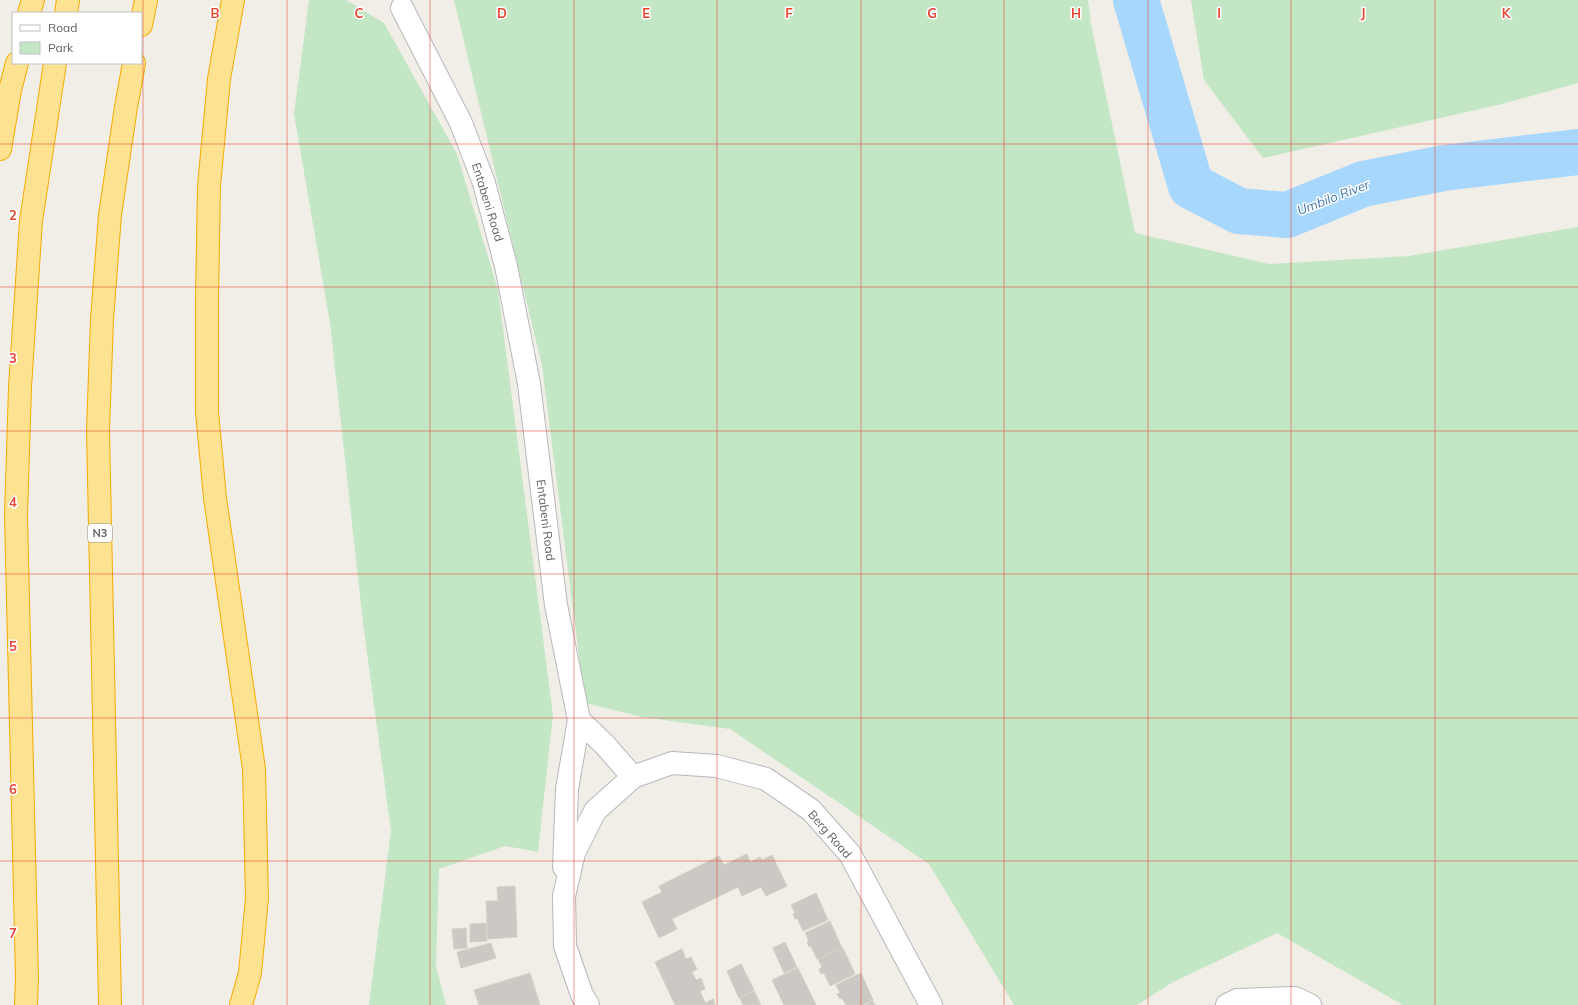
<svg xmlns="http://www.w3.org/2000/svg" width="1578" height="1005" viewBox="0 0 1578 1005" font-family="Mulish,sans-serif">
<rect width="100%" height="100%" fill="#f0eee6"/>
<g fill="#c3e7c4">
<polygon points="309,0 346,0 384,23 457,154 498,290 553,715 538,852 505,846 439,869 436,966 446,1005 369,1005 391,831 363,623 330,323 294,114"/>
<polygon points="454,0 1088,0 1091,24 1135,233 1269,264 1409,256 1578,227 1578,1005 1403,1005 1277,933 1173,982 1137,1005 1014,1005 929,864 730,729 642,717 585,703 542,366"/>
<polygon points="1191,0 1578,0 1578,83 1502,104 1263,158 1204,80"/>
</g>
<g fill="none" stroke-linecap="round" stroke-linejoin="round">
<polyline stroke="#a8d7fe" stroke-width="46" points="1136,0 1191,186 1239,211 1287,215 1363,184 1444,168 1578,152"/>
</g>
<g fill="#ccc8c3" stroke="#d5d0c4">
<polygon points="747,854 750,862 760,857 762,860 772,855 787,886 766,896 761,887 742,896 738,887 672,919 677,929 659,938 642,902 662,892 659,886 719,856 724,865"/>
<polygon points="515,886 517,937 488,939 486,901 498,901 497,887"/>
<polygon points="816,893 828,920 803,931 797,918 795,919 793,914 795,913 791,905"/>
<polygon points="830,921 842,948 817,959 811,946 809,947 807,942 809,941 805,933"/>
<polygon points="486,923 487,941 470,942 470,924"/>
<polygon points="466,928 467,948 454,949 452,929"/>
<polygon points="785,942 797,967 784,973 773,948"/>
<polygon points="491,943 496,958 461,968 457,952"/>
<polygon points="843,948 855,974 830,986 824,973 821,974 819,969 822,967 818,959"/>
<polygon points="682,949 686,959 691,957 697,969 692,972 696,980 701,978 705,989 700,991 705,1003 713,999 715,1005 675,1005 655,962"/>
<polygon points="741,964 754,990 739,998 727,971"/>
<polygon points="798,968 816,1005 784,1005 772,980"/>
<polygon points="530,973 540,1005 479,1005 474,990"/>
<polygon points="861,973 873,1000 862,1005 846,1005 842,998 840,999 837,994 840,993 836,985"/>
<polygon points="754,991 761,1005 743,1005 740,998"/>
<polygon points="873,1001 875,1005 865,1005"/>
</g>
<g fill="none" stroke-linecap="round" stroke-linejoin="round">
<g stroke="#b6b8bd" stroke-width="24">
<g id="minor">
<polyline points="402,8 461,123 484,183 506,266 529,384 556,605 579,720 605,745 633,777"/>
<polyline points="564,867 567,789 579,720"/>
<polyline points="588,1005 582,995 565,946 564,896 574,853 595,811 633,777 672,763 717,766 766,779 811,810 850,854 931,1005"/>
<polyline points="1227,1005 1237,1000 1295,998 1310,1005"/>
</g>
</g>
<g stroke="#f4ac02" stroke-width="24">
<g id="highway">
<polyline points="233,0 219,79 209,186 207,299 207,412 215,498 254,769 257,898 250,973 241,1005"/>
<polyline points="29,13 33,0"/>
<polyline points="66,13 68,0"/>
<polyline points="141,25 146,0"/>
<polyline points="0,149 10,90 17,63"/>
<polyline points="26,1005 27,978 16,516 20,387 31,221 55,63"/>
<polyline points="110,1005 98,430 102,319 110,215 126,107 134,63"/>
</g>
</g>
<use href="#minor" stroke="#fff" stroke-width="22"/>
<use href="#highway" stroke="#fce291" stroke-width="22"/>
</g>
<path fill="none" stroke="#e84434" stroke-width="1" stroke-opacity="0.55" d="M143,0V1005M287,0V1005M430,0V1005M574,0V1005M717,0V1005M861,0V1005M1004,0V1005M1148,0V1005M1291,0V1005M1435,0V1005M0,144H1578M0,287H1578M0,431H1578M0,574H1578M0,718H1578M0,861H1578"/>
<g text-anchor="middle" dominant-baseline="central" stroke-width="3" stroke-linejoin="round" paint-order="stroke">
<rect fill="#fff" stroke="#8e9094" stroke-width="1" x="88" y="524" width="24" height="18" rx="3"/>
<g font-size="11" font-weight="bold" fill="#5e6166">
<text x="100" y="533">N3</text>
</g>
<g font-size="12" fill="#5e6166" stroke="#fff">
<text transform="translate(488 202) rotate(73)">Entabeni Road</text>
<text transform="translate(546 520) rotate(83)">Entabeni Road</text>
<text transform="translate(830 834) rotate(49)">Berg Road</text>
</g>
<g font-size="13" font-style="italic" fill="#4377b1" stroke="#fff">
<text transform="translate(1333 197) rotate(-21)">Umbilo River</text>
</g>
</g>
<g font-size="13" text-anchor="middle" font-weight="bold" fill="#e84434" stroke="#fff" stroke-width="3" stroke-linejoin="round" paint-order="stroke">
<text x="215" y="18">B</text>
<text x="359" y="18">C</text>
<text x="502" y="18">D</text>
<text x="646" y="18">E</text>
<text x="789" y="18">F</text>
<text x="932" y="18">G</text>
<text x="1076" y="18">H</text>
<text x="1219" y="18">I</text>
<text x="1363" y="18">J</text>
<text x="1506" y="18">K</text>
<text x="13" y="220">2</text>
<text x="13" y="363">3</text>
<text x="13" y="507">4</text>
<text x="13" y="651">5</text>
<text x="13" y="794">6</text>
<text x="13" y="938">7</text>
</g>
<rect x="12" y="12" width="130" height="52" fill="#ffffff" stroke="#bfc0c2"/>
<rect x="20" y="25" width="20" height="6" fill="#ffffff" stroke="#bfc0c2"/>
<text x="48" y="32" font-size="12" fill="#5e6166">Road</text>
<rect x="20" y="42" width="20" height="12" fill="#c3e7c4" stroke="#bfc0c2"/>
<text x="48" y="52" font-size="12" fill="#5e6166">Park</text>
</svg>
